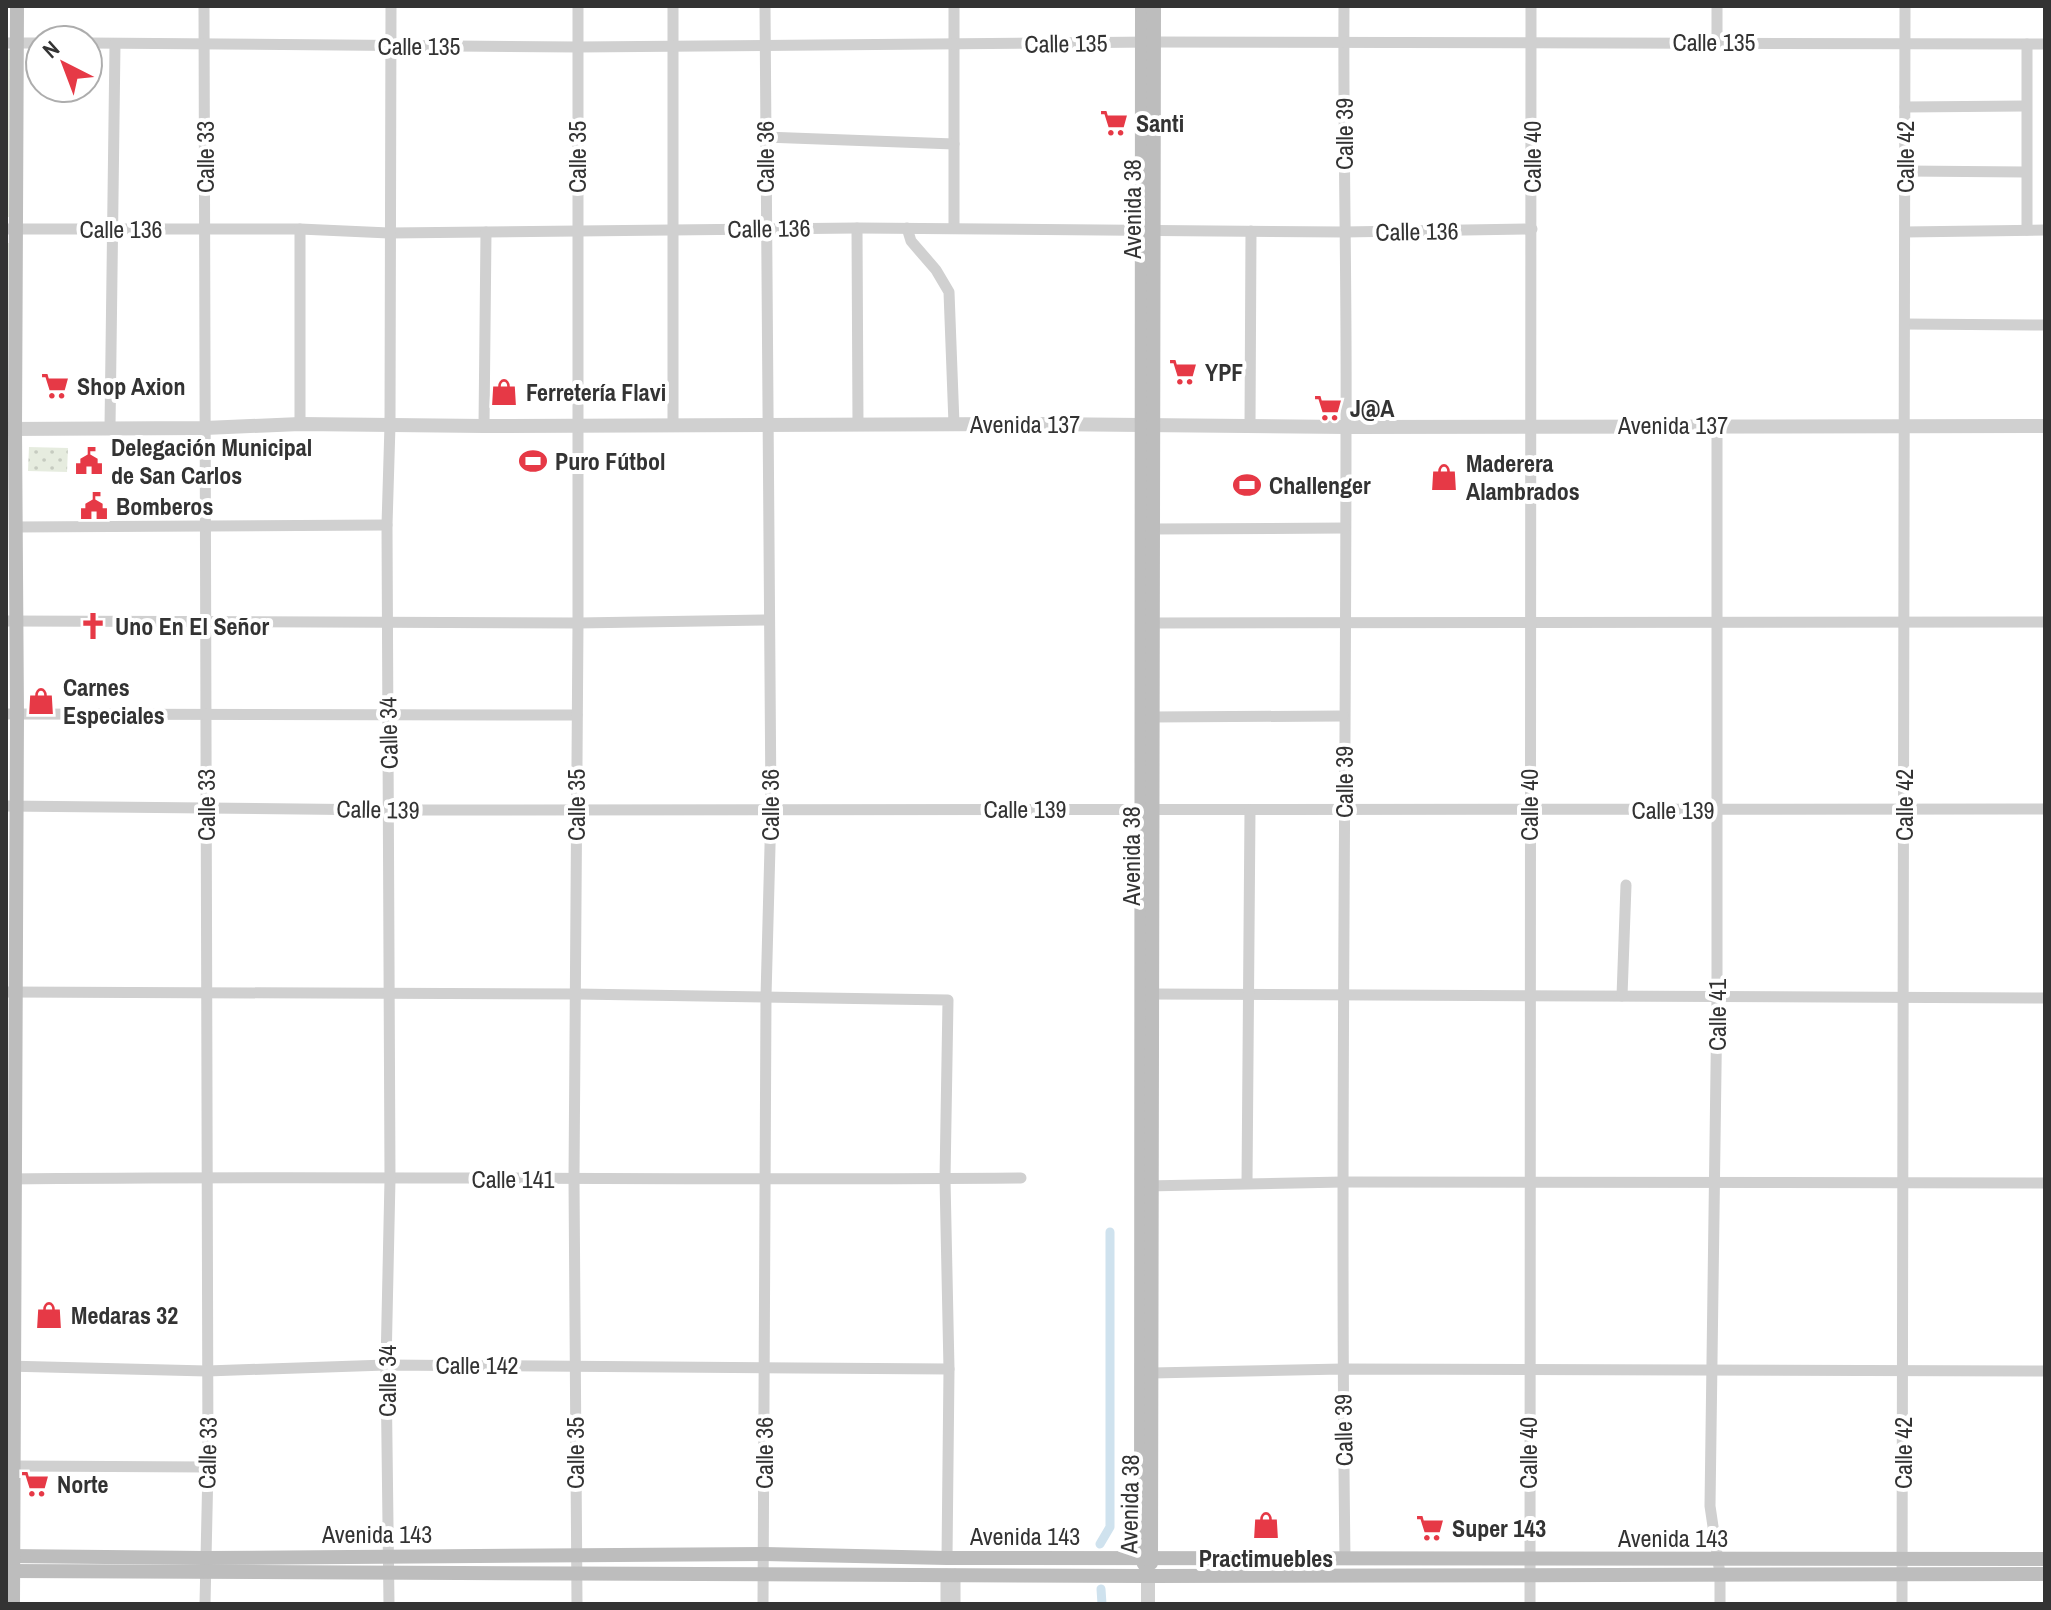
<svg xmlns="http://www.w3.org/2000/svg" width="2051" height="1610" viewBox="0 0 2051 1610" font-family="'Archivo Narrow',sans-serif">
<defs>
<pattern id="grass-dots" width="8" height="8" patternUnits="userSpaceOnUse" patternTransform="scale(2)"><rect width="8" height="8" fill="#e6ecdf"/><path d="M2 2h.1M6 6h.1" fill="none" stroke="#c6cbc0" stroke-width="1.8" stroke-linecap="round"/></pattern>
</defs>
<rect width="100%" height="100%" fill="#fff"/>
<g fill="url(#grass-dots)">
<polygon points="7,50 10,50 9,217 6,217"/>
<polygon points="6,243 9,243 8,408 6,408"/>
<polygon points="29,447 68,448 67,472 28,471"/>
</g>
<g fill="none" stroke-linecap="round" stroke-linejoin="round">
<g stroke="#cfe2ee" stroke-width="9">
<polyline points="1100,1544 1110,1527 1110,1232"/>
<polyline points="1101,1589 1102,1604"/>
</g>
<g stroke="#d0d0d0" stroke-width="11">
<polyline points="204,6 208,1467 205,1604"/>
<polyline points="673,6 673,425"/>
<polyline points="954,6 954,228"/>
<path d="M1344,6C1343,146 1347,287 1346,427C1346,804 1340,1182 1345,1559"/>
<polyline points="1717,42 1717,6"/>
<polyline points="6,43 40,43"/>
<polyline points="88,43 578,47 1153,42 2045,44"/>
<polyline points="1905,107 2025,106"/>
<polyline points="765,137 954,144"/>
<polyline points="1905,171 2025,172"/>
<polyline points="857,228 858,424"/>
<polyline points="907,228 911,241 936,270 949,292 954,424"/>
<polyline points="6,229 300,229 389,233 857,228 1344,232 1532,229"/>
<polyline points="300,229 300,424"/>
<polyline points="2027,230 2027,44"/>
<polyline points="1905,232 2045,230"/>
<polyline points="1905,324 2045,325"/>
<polyline points="1717,425 1717,997 1710,1506 1720,1574 1720,1604"/>
<polyline points="484,426 486,232"/>
<polyline points="110,427 115,44"/>
<polyline points="1250,427 1251,231"/>
<polyline points="15,527 387,525"/>
<polyline points="1153,529 1345,528"/>
<polyline points="6,621 578,623 768,620"/>
<polyline points="1153,623 2045,622"/>
<polyline points="6,714 577,715"/>
<polyline points="1153,717 1343,716"/>
<polyline points="6,806 389,810 2045,809"/>
<polyline points="6,992 577,994 948,1000 945,1179 949,1369 947,1558"/>
<polyline points="1153,994 2045,998"/>
<polyline points="1622,996 1626,885"/>
<path d="M6,1179C344,1175 682,1181 1021,1178"/>
<polyline points="1247,1183 1250,810"/>
<polyline points="1146,1186 1343,1182 2045,1183"/>
<polyline points="6,1366 207,1371 386,1365 949,1369"/>
<polyline points="1152,1373 1342,1369 2045,1371"/>
<polyline points="13,1466 208,1467"/>
<polyline points="389,1604 386,1365 390,1179 387,525 390,425 391,6"/>
<polyline points="577,1604 574,1179 578,623 578,6"/>
<polyline points="763,1604 766,996 771,809 765,6"/>
<polyline points="946,1604 946,1574"/>
<polyline points="955,1604 955,1574"/>
<polyline points="1530,1604 1531,6"/>
<polyline points="1902,1604 1905,6"/>
</g>
<g stroke="#d0d0d0" stroke-width="14">
<polyline points="6,429 205,428 300,424 484,426 1039,424 1346,427 2045,426"/>
<polyline points="1148,1604 1148,1576"/>
</g>
<g stroke="#bdbdbd" stroke-width="14">
<polyline points="1142,6 1141,1557 1144,1564"/>
<polyline points="6,1556 205,1558 764,1554 947,1558 2045,1559"/>
<polyline points="1151,1563 1154,6"/>
<polyline points="6,1571 1148,1576 2045,1574"/>
<polyline points="13,1604 17,714 15,429 17,6"/>
</g>
</g>
<defs>
<g id="supermarket-bare" transform="scale(2.16)"><path d="M-6-5.5h2.5l.6 2H6L4.5 2H-2.5L-4.4-4H-6ZM-1.5 3.2a1.3 1.3 0 1 0 .1 0ZM3 3.2a1.3 1.3 0 1 0 .1 0Z" fill="#e63946" stroke="#fff" stroke-width="2.5" paint-order="stroke"/></g>
<g id="shop-bare" transform="scale(2.16)"><path d="M-5-2.5h2.3a2.7 3.5 0 0 1 5.4 0H5L5.5 6h-11ZM-1.5-2.5h3a1.5 2.3 0 0 0-3 0Z" fill="#e63946" stroke="#fff" stroke-width="2.5" paint-order="stroke"/></g>
<g id="civic-bare" transform="scale(2.16)"><path d="M-.6-6.5H3V-4.5H.6V-3L4-1V1h2V6H-6V1h2V-1L-.6-3ZM-1.2 2.5V6h2.4V2.5Z" fill="#e63946" stroke="#fff" stroke-width="2.5" paint-order="stroke"/></g>
<g id="stadium-bare" transform="scale(2.16)"><path d="M0-5a6.5 5 0 1 0 0 10a6.5 5 0 1 0 0-10ZM-3.5-1.8h7v3.6h-7Z" fill="#e63946" stroke="#fff" stroke-width="2.5" paint-order="stroke"/></g>
<g id="church-bare" transform="scale(2.16)"><path d="M-1.2-6h2.4v3.5h3.3v2.4h-3.3V6h-2.4V-.1h-3.3v-2.4h3.3Z" fill="#e63946" stroke="#fff" stroke-width="2.5" paint-order="stroke"/></g>
</defs>
<g fill-rule="evenodd">
<use href="#supermarket-bare" x="1114" y="123"/>
<use href="#supermarket-bare" x="1183" y="372"/>
<use href="#supermarket-bare" x="55" y="386"/>
<use href="#shop-bare" x="504" y="392"/>
<use href="#supermarket-bare" x="1328" y="408"/>
<use href="#civic-bare" x="89" y="461"/>
<use href="#stadium-bare" x="533" y="461"/>
<use href="#shop-bare" x="1444" y="477"/>
<use href="#stadium-bare" x="1247" y="485"/>
<use href="#civic-bare" x="94" y="506"/>
<use href="#church-bare" x="93" y="626"/>
<use href="#shop-bare" x="41" y="701"/>
<use href="#shop-bare" x="49" y="1315"/>
<use href="#supermarket-bare" x="35" y="1484"/>
<use href="#shop-bare" x="1266" y="1525"/>
<use href="#supermarket-bare" x="1430" y="1528"/>
</g>
<g text-anchor="middle" dominant-baseline="central" stroke-width="8" stroke-linejoin="round" paint-order="stroke">
<g font-size="24" fill="#333" stroke="#fff">
<text x="1714" y="42">Calle 135</text>
<text transform="translate(1066 43) rotate(-1)">Calle 135</text>
<text x="419" y="46">Calle 135</text>
<text transform="translate(1344 134) rotate(-90)">Calle 39</text>
<text transform="translate(205 157) rotate(-90)">Calle 33</text>
<text transform="translate(577 157) rotate(-90)">Calle 35</text>
<text transform="translate(765 157) rotate(-90)">Calle 36</text>
<text transform="translate(1532 157) rotate(-90)">Calle 40</text>
<text transform="translate(1905 157) rotate(-90)">Calle 42</text>
<text transform="translate(1132 209) rotate(-90)">Avenida 38</text>
<text transform="translate(769 228) rotate(-1)">Calle 136</text>
<text x="121" y="229">Calle 136</text>
<text transform="translate(1417 231) rotate(-1)">Calle 136</text>
<text x="1025" y="424">Avenida 137</text>
<text x="1673" y="425">Avenida 137</text>
<text transform="translate(388 733) rotate(-91)">Calle 34</text>
<text transform="translate(1344 782) rotate(-90)">Calle 39</text>
<text transform="translate(206 805) rotate(-90)">Calle 33</text>
<text transform="translate(576 805) rotate(-90)">Calle 35</text>
<text transform="translate(770 805) rotate(-90)">Calle 36</text>
<text transform="translate(1529 805) rotate(-90)">Calle 40</text>
<text transform="translate(1904 805) rotate(-90)">Calle 42</text>
<text transform="translate(378 809) rotate(1)">Calle 139</text>
<text x="1025" y="809">Calle 139</text>
<text x="1673" y="810">Calle 139</text>
<text transform="translate(1131 856) rotate(-90)">Avenida 38</text>
<text transform="translate(1717 1015) rotate(-90)">Calle 41</text>
<text x="513" y="1179">Calle 141</text>
<text x="477" y="1365">Calle 142</text>
<text transform="translate(387 1381) rotate(-90)">Calle 34</text>
<text transform="translate(1343 1430) rotate(-91)">Calle 39</text>
<text transform="translate(207 1453) rotate(-89)">Calle 33</text>
<text transform="translate(575 1453) rotate(-90)">Calle 35</text>
<text transform="translate(764 1453) rotate(-90)">Calle 36</text>
<text transform="translate(1528 1453) rotate(-90)">Calle 40</text>
<text transform="translate(1903 1453) rotate(-90)">Calle 42</text>
<text transform="translate(1129 1504) rotate(-89)">Avenida 38</text>
<text x="377" y="1534">Avenida 143</text>
<text x="1025" y="1536">Avenida 143</text>
<text x="1673" y="1538">Avenida 143</text>
</g>
<g font-size="24" font-weight="bold" fill="#333" stroke="#fff" text-anchor="start">
<text x="1136" y="123">Santi</text>
<text x="1205" y="372">YPF</text>
<text x="77" y="386">Shop Axion</text>
<text x="526" y="392">Ferretería Flavi</text>
<text x="1350" y="408">J@A</text>
<text x="111" y="447">Delegación Municipal<tspan x="111" dy="28">de San Carlos</tspan></text>
<text x="555" y="461">Puro Fútbol</text>
<text x="1466" y="463">Maderera<tspan x="1466" dy="28">Alambrados</tspan></text>
<text x="1269" y="485">Challenger</text>
<text x="116" y="506">Bomberos</text>
<text x="115" y="626">Uno En El Señor</text>
<text x="63" y="687">Carnes<tspan x="63" dy="28">Especiales</tspan></text>
<text x="71" y="1315">Medaras 32</text>
<text x="57" y="1484">Norte</text>
<text x="1452" y="1528">Super 143</text>
<text x="1266" y="1558" text-anchor="middle">Practimuebles</text>
</g>
</g>
<rect width="2051" height="1610" fill="none" stroke="#333333" stroke-width="16"/>
<g transform="translate(64 64) rotate(318)"><circle r="38" fill="#ffffff" stroke="#adadad" stroke-width="2"/>
<path d="M0-6L14 30L0 20L-14 30Z" fill="#e63946"/>
<text y="-12" font-size="22" font-weight="bold" text-anchor="middle" fill="#333333">N</text>
</g>
</svg>
